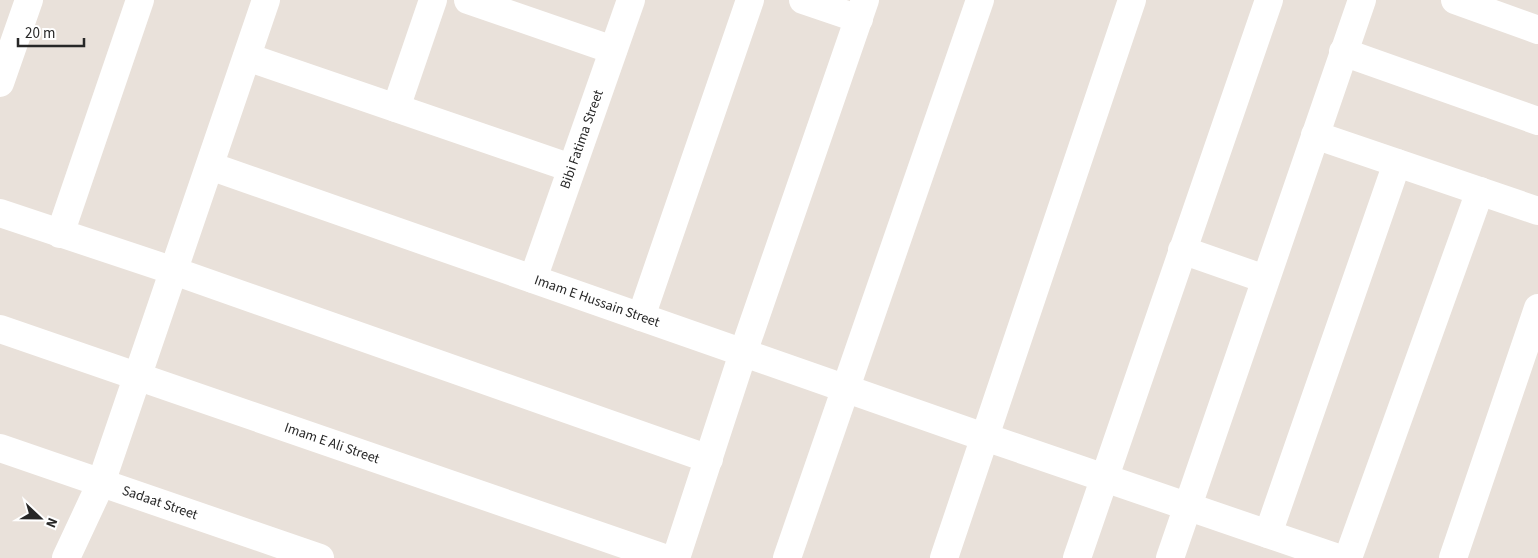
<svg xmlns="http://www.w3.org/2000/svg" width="1538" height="558" viewBox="0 0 1538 558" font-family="'Source Sans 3',sans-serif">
<rect width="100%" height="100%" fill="#e9e1da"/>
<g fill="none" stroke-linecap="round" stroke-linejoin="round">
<g stroke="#fff" stroke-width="28">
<polyline points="468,0 613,50"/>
<polyline points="803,0 859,19"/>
<polyline points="1455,0 1538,30"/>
<polyline points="1343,52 1538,121"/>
<polyline points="247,57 571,168"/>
<polyline points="0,83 29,0"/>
<polyline points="396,108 433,0"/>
<polyline points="1315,135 1538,211"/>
<path id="s1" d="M210,166L984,437"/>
<polyline points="0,213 174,271 709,459"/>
<polyline points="60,234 140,0"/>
<polyline points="1182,250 1265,279"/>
<path id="s2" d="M533,279L631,0"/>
<polyline points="641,317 750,0"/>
<path id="s3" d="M0,329L664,558"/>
<polyline points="985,437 1338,558"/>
<path id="s4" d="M0,448L320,558"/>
<polyline points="1268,534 1397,163"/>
<polyline points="66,558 101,483 266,0"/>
<polyline points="676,558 743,353 865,0"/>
<polyline points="787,558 980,0"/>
<polyline points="944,558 1132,0"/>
<polyline points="1077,558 1269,0"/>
<polyline points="1170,558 1362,0"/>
<polyline points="1348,558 1480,191"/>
<polyline points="1453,558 1538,308"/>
</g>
</g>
<g text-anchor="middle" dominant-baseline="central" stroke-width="4" stroke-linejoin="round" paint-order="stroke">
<g font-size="14" fill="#272727" stroke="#fff">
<text stroke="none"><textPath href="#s2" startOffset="148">Bibi Fatima Street</textPath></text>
<text stroke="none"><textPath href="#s1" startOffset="410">Imam E Hussain Street</textPath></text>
<text stroke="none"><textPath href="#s3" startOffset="351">Imam E Ali Street</textPath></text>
<text stroke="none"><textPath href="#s4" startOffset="169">Sadaat Street</textPath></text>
</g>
</g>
<g transform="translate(40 518) rotate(112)" stroke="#ffffff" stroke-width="4" paint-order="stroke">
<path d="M0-4L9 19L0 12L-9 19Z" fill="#272727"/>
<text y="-8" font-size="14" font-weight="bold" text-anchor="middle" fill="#272727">N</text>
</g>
<path d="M18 38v8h66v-8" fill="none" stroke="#272727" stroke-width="2.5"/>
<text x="25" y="38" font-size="15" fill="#272727" stroke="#ffffff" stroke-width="4" paint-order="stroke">20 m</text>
</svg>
